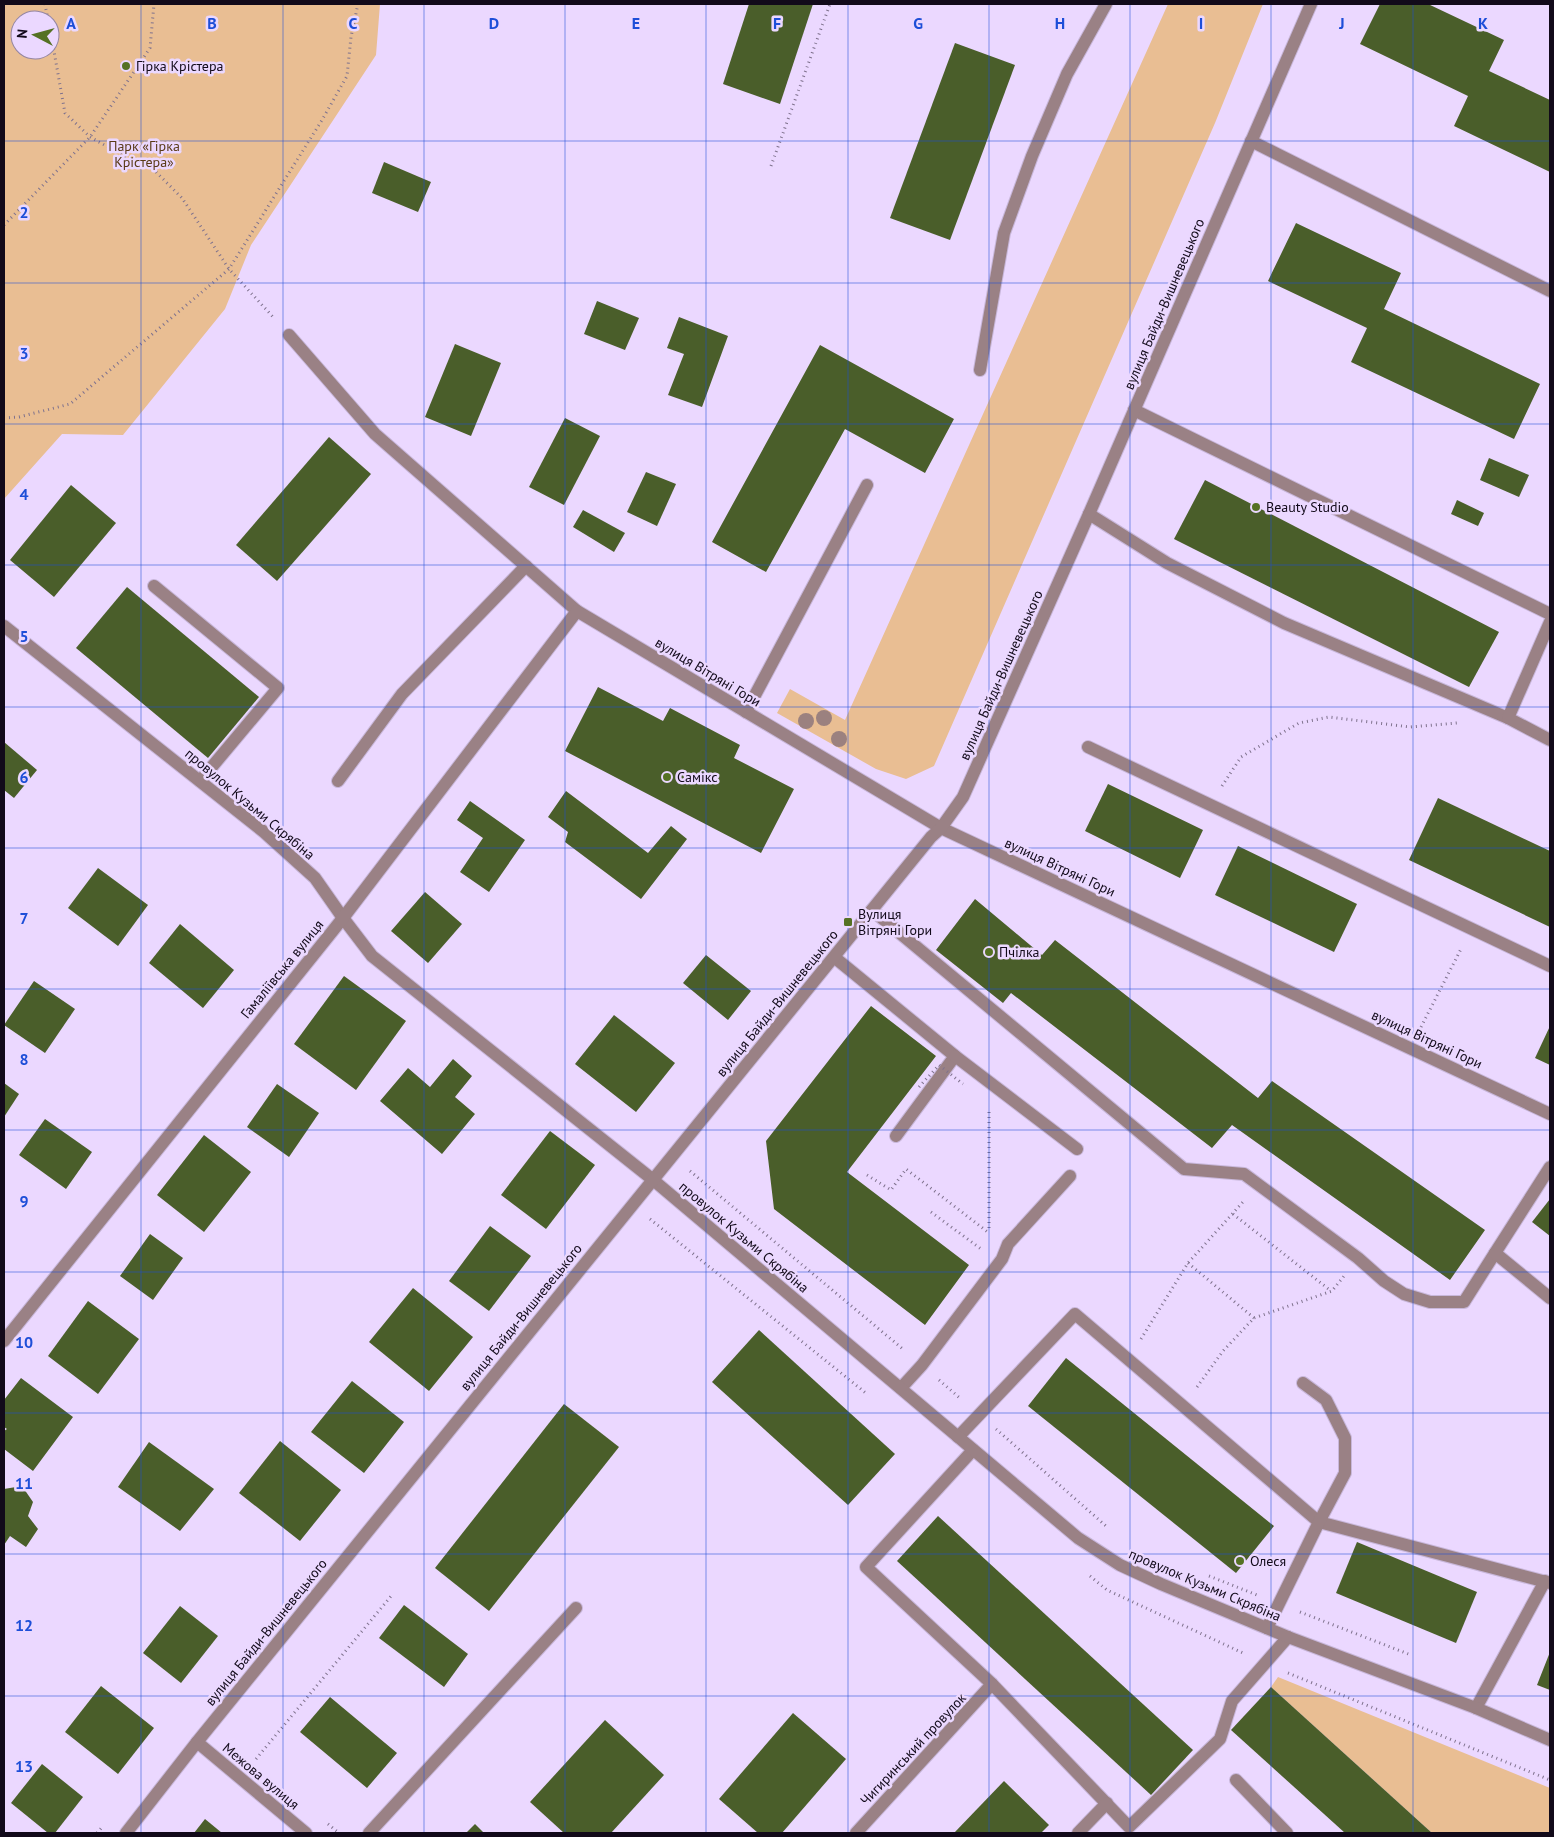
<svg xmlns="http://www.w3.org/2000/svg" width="1554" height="1837" viewBox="0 0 1554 1837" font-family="'PT Sans',sans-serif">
<rect width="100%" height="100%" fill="#ebd8ff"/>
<g fill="#e9be93" fill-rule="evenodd">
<path d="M4,4H380L376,55L251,245L225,309L123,435L62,434L4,499ZM20,20H50V50H20Z"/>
<polygon points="1168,4 1263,4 1215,123 934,766 906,779 876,769 777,713 790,689 845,720"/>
<polygon points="1278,1677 1550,1788 1550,1833 1432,1833 1271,1687"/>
</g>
<g fill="#4a5e2a">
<polygon points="749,4 813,4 780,104 723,84"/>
<polygon points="1380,4 1428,4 1504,40 1489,71 1550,100 1550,172 1454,126 1468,96 1360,44"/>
<polygon points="955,43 1015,65 950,240 890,218"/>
<polygon points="384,162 431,182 418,212 372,193"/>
<polygon points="1296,223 1401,273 1384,309 1540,384 1514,439 1351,362 1367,328 1268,281"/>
<polygon points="597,301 639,318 625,350 584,334"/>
<polygon points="679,317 728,336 702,407 668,395 684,354 667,348"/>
<polygon points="455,344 501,363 471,436 425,417"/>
<polygon points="820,345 954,419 925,473 845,429 766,572 712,542"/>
<polygon points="565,418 600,436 564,505 529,487"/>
<polygon points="329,437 371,474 277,581 236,545"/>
<polygon points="1489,458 1529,475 1519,497 1480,480"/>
<polygon points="646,472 676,484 657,526 627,512"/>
<polygon points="1205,480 1499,632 1469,687 1174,539"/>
<polygon points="71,485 116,523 54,597 10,560"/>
<polygon points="1457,500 1484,513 1478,526 1451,514"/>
<polygon points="583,510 625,533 614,552 573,527"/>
<polygon points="127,587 259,697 208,758 76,648"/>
<polygon points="598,687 663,721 670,708 740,745 734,758 794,789 761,853 565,751"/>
<polygon points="4,742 37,770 14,798 4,790"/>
<polygon points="1108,784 1203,830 1180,878 1085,831"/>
<polygon points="566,791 648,853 671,826 687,839 641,899 565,842 568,832 548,817"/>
<polygon points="1438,798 1550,851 1550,927 1409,860"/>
<polygon points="470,801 525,840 489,892 460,872 483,838 457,820"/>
<polygon points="1238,846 1357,904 1334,952 1215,895"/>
<polygon points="98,868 148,905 118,946 68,908"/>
<polygon points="425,892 462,924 428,963 391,931"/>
<polygon points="975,899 1042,955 1055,940 1258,1098 1272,1081 1485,1230 1450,1280 1232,1125 1212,1148 1011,993 1003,1003 936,950"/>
<polygon points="180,924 234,970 203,1008 149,963"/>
<polygon points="706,955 751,991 728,1020 683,983"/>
<polygon points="344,976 406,1021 356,1090 294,1044"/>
<polygon points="34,981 75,1009 45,1053 4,1025"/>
<polygon points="871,1006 936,1056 847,1172 969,1265 925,1325 774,1209 766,1141"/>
<polygon points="614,1015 675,1063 636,1112 575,1064"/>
<polygon points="1550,1026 1550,1065 1535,1058"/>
<polygon points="453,1059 472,1076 455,1097 475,1114 442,1154 380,1101 408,1068 430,1087"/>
<polygon points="4,1083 19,1094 4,1117"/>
<polygon points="277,1084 319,1113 289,1157 247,1127"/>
<polygon points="45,1119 92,1152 66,1189 19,1155"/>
<polygon points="550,1131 595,1165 546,1229 501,1195"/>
<polygon points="204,1135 251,1172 204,1232 157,1195"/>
<polygon points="1550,1199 1550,1236 1532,1222"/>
<polygon points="490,1226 531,1256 489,1311 449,1281"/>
<polygon points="150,1234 183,1258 153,1300 120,1276"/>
<polygon points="413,1288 473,1337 429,1391 369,1342"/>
<polygon points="88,1301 139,1339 98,1394 48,1356"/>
<polygon points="759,1330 895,1454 848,1505 712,1382"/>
<polygon points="1066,1358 1274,1526 1236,1573 1028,1406"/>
<polygon points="21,1378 73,1417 33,1471 4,1449 4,1431 7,1429 4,1427 4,1400"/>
<polygon points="352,1381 404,1422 364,1473 311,1432"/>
<polygon points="564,1404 619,1447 489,1611 435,1568"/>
<polygon points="280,1441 341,1490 300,1541 239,1493"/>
<polygon points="149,1442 214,1489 180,1531 118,1487"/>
<polygon points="22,1486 33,1502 28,1516 38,1529 26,1547 10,1536 4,1545 4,1489"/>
<polygon points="938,1516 1193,1750 1151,1795 897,1561"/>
<polygon points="1357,1542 1477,1592 1456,1643 1336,1593"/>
<polygon points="404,1605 468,1654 444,1687 379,1638"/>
<polygon points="180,1606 218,1636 181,1683 143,1653"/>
<polygon points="1550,1652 1550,1690 1537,1685"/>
<polygon points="101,1686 154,1728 118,1774 65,1732"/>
<polygon points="1271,1687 1432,1833 1345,1833 1231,1730"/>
<polygon points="330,1697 397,1753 367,1788 300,1732"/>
<polygon points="793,1713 846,1759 782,1833 758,1833 719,1799"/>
<polygon points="605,1720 664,1775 611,1833 564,1833 530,1802"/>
<polygon points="42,1764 83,1797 55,1833 48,1833 11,1803"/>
<polygon points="1004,1781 1049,1825 1041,1833 954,1833"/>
<polygon points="205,1819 222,1833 194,1833"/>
<polygon points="475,1824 484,1833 466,1833"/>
</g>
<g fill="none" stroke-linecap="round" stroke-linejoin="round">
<g stroke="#c8b7da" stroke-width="14">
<g id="service">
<polyline points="1251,141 1550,291"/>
<polyline points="289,335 375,434 577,611"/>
<polyline points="980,370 1004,233 1032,156 1067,74 1106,4"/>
<polyline points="1134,410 1550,614"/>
<polyline points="1089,514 1167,563 1284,623 1508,718"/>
<polyline points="154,586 278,688 200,781"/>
<polyline points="1550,622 1508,718 1550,740"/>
<polyline points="746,712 867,485"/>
<polyline points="1088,747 1550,966"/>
<polyline points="338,781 402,694 526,566"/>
<polyline points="872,910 1184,1169 1244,1174 1358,1258 1384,1281 1404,1294 1430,1302 1464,1302 1495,1253"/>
<polyline points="834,957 955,1056 896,1136"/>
<polyline points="955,1056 1077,1149"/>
<polyline points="1550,1167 1495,1253 1550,1298"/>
<polyline points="901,1388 922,1365 1002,1259 1008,1244 1070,1176"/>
<polyline points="958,1437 1075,1314 1319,1522 1550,1583"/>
<polyline points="973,1450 866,1567 992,1684 1129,1827 1220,1739 1232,1701 1288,1637"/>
<polyline points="1267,1628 1319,1522 1345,1473 1345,1438 1326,1400 1303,1383"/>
<polyline points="1476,1708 1545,1581"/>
<polyline points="1236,1780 1287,1833"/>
<polyline points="369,1833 576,1608"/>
<polyline points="856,1833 992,1684"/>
<polyline points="1078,1833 1107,1803"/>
</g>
</g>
<g stroke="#c8b7da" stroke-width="14">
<g id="minor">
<polyline points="4,626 264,832 315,878 343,918 372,956 652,1179 1078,1538 1120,1565 1161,1584 1288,1637 1476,1708 1550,1740"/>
<polyline points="4,1341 343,918 577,611 941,828 1550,1114"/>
<polyline points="197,1742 306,1833"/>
<polyline points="126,1833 197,1742 931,837 941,828 963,797 1089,514 1311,4"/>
</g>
</g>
<g stroke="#7f728d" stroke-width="3" stroke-dasharray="1 4" stroke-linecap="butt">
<polyline points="45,4 48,20"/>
<polyline points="50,29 65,113 90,137 128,158 153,169 182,198 229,269 274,318"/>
<polyline points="771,166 830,4"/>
<polyline points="4,225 90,137 150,48 154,4"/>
<polyline points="4,418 19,417 70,404 229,269 322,120 347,76 351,37 358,4"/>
<polyline points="1222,786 1241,757 1299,723 1329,717 1410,727 1457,723"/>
<polyline points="1421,1027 1461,949"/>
<polyline points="989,1112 989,1229"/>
<polyline points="690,1171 904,1350"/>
<polyline points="867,1175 891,1190 906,1169 989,1233"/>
<polyline points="931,1212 981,1249"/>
<polyline points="1233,1214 1331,1291"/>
<polyline points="650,1219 867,1394"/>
<polyline points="1188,1263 1254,1318"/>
<polyline points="1141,1339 1188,1263 1243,1202"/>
<polyline points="939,1380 961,1399"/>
<polyline points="1197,1387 1223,1351 1254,1318 1332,1291 1344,1276"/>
<polyline points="996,1429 1106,1526"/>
<polyline points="1090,1576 1107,1590 1243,1653"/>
<polyline points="1209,1576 1257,1595"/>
<polyline points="1300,1612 1411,1655"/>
<polyline points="1288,1673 1550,1780"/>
<polyline points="256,1759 392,1595"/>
<polyline points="328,1824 339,1833"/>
<polyline points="97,1833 103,1826"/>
</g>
<use href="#service" stroke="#9a8185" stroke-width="12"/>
<use href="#minor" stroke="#9a8185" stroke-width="12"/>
<polyline stroke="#7f728d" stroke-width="3" stroke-dasharray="1 4" stroke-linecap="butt" points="919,1087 939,1065 963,1084"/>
</g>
<g fill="#9b817f">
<circle cx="824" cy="718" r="8"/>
<circle cx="806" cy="721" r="8"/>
<circle cx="839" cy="739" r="8"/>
</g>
<path fill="none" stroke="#1d4ed8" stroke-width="1" stroke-opacity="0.55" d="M141,4V1833M283,4V1833M424,4V1833M565,4V1833M706,4V1833M848,4V1833M989,4V1833M1130,4V1833M1271,4V1833M1413,4V1833M4,141H1550M4,283H1550M4,424H1550M4,565H1550M4,707H1550M4,848H1550M4,989H1550M4,1130H1550M4,1272H1550M4,1413H1550M4,1554H1550M4,1696H1550"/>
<g fill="#557124" stroke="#ebd8ff" stroke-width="2">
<circle cx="126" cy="66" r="5"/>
<circle cx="1256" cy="507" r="5"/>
<circle cx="667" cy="777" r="5"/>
<rect x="843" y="917" width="10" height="10" rx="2.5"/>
<circle cx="989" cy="952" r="5"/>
<circle cx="1240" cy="1561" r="5"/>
</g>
<g text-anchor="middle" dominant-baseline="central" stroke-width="5" stroke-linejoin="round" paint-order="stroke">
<g font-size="14" fill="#120a1a" stroke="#ebd8ff" text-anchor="start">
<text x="136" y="66">Гірка Крістера</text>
<text x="1266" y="507">Beauty Studio</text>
<text x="677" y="777">Самікс</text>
<text x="858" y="914">Вулиця<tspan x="858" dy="16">Вітряні Гори</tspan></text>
<text x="999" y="952">Пчілка</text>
<text x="1250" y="1561">Олеся</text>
</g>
<g font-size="14" fill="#593a17" stroke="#ebd8ff">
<text x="144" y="146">Парк «Гірка<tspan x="144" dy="16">Крістера»</tspan></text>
</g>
<g font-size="14" fill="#120a1a" stroke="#ebd8ff">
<text transform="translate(1164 304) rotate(-67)">вулиця Байди-Вишневецького</text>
<text transform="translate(708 672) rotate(31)">вулиця Вітряні Гори</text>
<text transform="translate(1001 675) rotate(-66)">вулиця Байди-Вишневецького</text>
<text transform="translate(250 804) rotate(40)">провулок Кузьми Скрябіна</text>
<text transform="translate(1060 867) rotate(25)">вулиця Вітряні Гори</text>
<text transform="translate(282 969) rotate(-51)">Гамаліївська вулиця</text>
<text transform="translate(777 1003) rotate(-51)">вулиця Байди-Вишневецького</text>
<text transform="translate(1427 1039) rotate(25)">вулиця Вітряні Гори</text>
<text transform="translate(744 1237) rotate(40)">провулок Кузьми Скрябіна</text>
<text transform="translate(521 1317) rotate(-51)">вулиця Байди-Вишневецького</text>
<text transform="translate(1205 1585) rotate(23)">провулок Кузьми Скрябіна</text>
<text transform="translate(266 1632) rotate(-51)">вулиця Байди-Вишневецького</text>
<text transform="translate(913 1749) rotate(-47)">Чигиринський провулок</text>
<text transform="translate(261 1776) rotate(40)">Межова вулиця</text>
</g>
</g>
<g font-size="16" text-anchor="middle" font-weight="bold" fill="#1d4ed8" stroke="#ebd8ff" stroke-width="5" stroke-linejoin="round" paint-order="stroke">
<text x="71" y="29">A</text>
<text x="212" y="29">B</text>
<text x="353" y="29">C</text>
<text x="494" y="29">D</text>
<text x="636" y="29">E</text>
<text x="777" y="29">F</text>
<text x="918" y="29">G</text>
<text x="1060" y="29">H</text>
<text x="1201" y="29">I</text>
<text x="1342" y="29">J</text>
<text x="1483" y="29">K</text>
<text x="24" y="218">2</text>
<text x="24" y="359">3</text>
<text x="24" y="500">4</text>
<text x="24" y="642">5</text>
<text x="24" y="783">6</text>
<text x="24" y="924">7</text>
<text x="24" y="1065">8</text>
<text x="24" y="1207">9</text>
<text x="24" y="1348">10</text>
<text x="24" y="1489">11</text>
<text x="24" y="1631">12</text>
<text x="24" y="1772">13</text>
</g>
<rect width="1554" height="1837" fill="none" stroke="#120a1a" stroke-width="10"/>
<g transform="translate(35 35) rotate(276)"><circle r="24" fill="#ebd8ff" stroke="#9486a3"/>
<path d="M0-4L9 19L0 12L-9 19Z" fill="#557124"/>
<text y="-8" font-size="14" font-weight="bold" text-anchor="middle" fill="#120a1a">N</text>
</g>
</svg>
